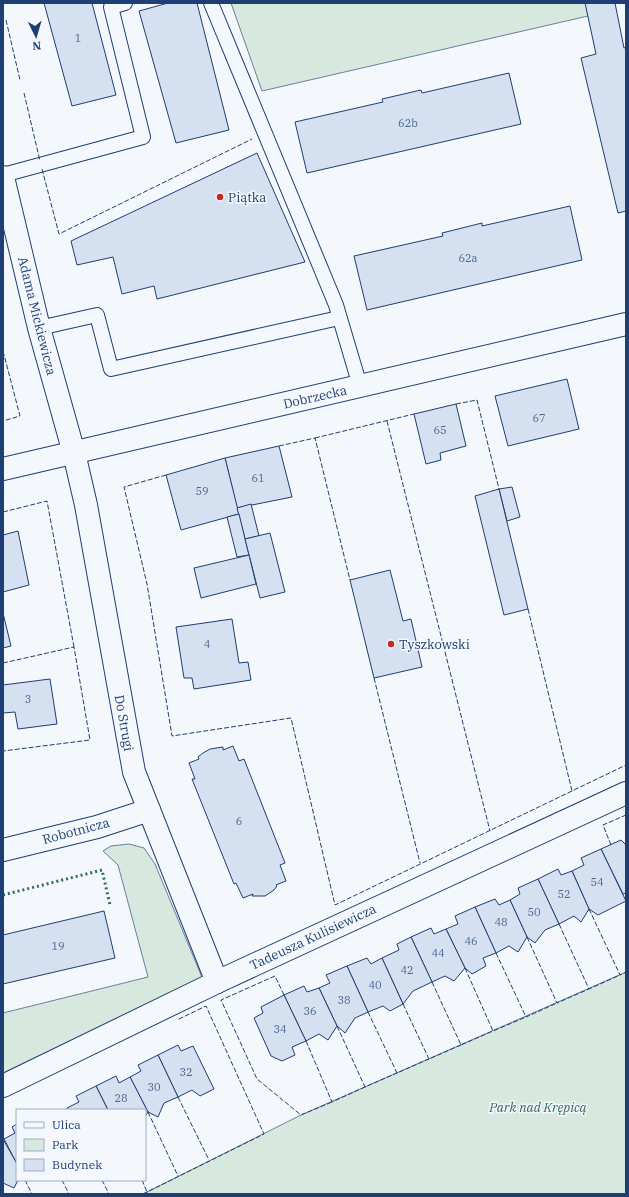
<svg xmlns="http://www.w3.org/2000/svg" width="629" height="1197" viewBox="0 0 629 1197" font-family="'IBM Plex Serif',serif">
<rect width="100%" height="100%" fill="#f4f7fb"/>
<g fill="#d7e8df" stroke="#687fa3">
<polygon points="231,3 586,3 588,16 262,91"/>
<polygon points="129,844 144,848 155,864 206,987 3,1086 3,1013 148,977 118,865 103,851 111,846"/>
<polygon points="626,972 626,1194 143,1194 301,1115"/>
</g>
<g fill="#d5e0f0" stroke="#1d3f73">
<polygon points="44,3 92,3 116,95 72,106"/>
<polygon points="168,3 197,3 229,130 176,143 139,11"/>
<polygon points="585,3 615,3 624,48 626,47 626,211 618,213 581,58 596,54"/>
<polygon points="509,73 521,124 307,173 295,122 383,102 382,99 421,90 422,93"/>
<polygon points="257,153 305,262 157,299 154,286 122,294 113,257 77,265 71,241"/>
<polygon points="570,206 582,260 367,310 354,256 443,236 442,233 482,223 482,226"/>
<polygon points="567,379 579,429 508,446 495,396"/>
<polygon points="456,404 466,446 440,453 441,460 426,464 414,414"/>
<polygon points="279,446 292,497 237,508 225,458"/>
<polygon points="225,458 239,514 181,530 166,475"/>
<polygon points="512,487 520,517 507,521 499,489"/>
<polygon points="499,489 528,609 504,615 475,496"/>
<polygon points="251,504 259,536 245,539 237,508"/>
<polygon points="239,514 249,555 237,557 227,517"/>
<polygon points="18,531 29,585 3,592 3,535"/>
<polygon points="270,533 285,592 260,598 245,539"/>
<polygon points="249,555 256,584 201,598 194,568"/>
<polygon points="390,570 403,621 411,619 422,667 374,678 350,580"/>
<polygon points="3,613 11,646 3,648"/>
<polygon points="232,619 239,663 248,662 251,680 194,689 192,678 184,678 176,627"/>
<polygon points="50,679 57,724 18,729 15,712 3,713 3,685"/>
<polygon points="233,746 239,761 244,759 285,863 280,865 286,881 276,885 277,886 274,890 265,896 252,896 253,894 243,898 236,883 234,884 192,779 195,779 189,763 199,759 198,757 203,753 210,749 223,747 223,750"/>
<polygon points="621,840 626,845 626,893 623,894 601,849"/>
<polygon points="601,849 626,901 598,915 589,909 572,871 584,865 581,858"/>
<polygon points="558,869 561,875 572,871 589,909 581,922 574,916 559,924 538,879"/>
<polygon points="538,879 559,924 545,930 535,943 527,937 510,900 520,894 518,888"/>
<polygon points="495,899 499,905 510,900 527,937 518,952 509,946 496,953 475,907"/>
<polygon points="475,907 496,953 483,958 486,966 472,974 465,968 446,929 458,924 455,916"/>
<polygon points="104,911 115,958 3,984 3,935"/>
<polygon points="431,928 434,934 446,929 465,968 454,981 445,976 432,982 411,937"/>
<polygon points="411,937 432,982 413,991 403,1004 382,958 399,950 397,944"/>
<polygon points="367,958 371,964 382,958 403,1004 390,1011 383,1006 368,1012 347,966"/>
<polygon points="347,966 368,1012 355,1018 345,1033 337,1026 319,988 330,983 326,975"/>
<polygon points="304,986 307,992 319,988 337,1026 328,1040 319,1034 306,1041 284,995"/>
<polygon points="284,995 306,1041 292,1047 295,1055 282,1061 271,1056 254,1018 263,1013 261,1007"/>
<polygon points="178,1045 181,1051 193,1046 214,1089 200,1096 192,1090 178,1097 158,1055"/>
<polygon points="158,1055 178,1097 164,1103 158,1117 148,1112 130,1077 141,1071 138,1065"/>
<polygon points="116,1076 119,1083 130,1077 148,1112 145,1117 145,1110 108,1110 96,1086"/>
<polygon points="96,1086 108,1110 68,1110 67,1108 79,1102 76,1096"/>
<polygon points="17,1124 17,1164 4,1139 15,1133 12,1127"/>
<polygon points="3,1139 17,1164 18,1180 14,1188 3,1183"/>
</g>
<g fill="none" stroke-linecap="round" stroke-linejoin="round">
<g stroke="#1d3f73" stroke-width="16">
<g id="service">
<polyline points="211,3 336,305 360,386"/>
<polyline points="3,175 143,137 111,7 125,3"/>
<polyline points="39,328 97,315 111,369 339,318"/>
</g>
</g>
<g stroke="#1d3f73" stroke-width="24">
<g id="minor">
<polyline points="3,177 39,328 74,453 86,505 134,772 217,982"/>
<polyline points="3,850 97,827 149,810"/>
<polyline points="3,1086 217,982 626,793"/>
</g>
</g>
<g stroke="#1d3f73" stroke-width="24">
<polyline id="tertiary" points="3,469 626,324"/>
</g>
<use href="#service" stroke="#f4f7fb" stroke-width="14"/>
<use href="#minor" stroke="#f4f7fb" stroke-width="22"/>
<use href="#tertiary" stroke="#f4f7fb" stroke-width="22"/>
<polyline stroke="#2c6c60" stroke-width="3" stroke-dasharray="2 3" stroke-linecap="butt" points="3,895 102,870 110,905"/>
<g stroke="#1d3f73" stroke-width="1" stroke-dasharray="5 2" stroke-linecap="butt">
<polyline points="6,20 20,80"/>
<polyline points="24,93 40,161"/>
<polyline points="42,169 59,234 252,139"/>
<polyline points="3,351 20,416 3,421"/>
<polyline points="456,404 477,400 499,489"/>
<polyline points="387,421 490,831"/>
<polyline points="315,438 414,414"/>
<polyline points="279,446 315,438 350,580"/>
<polyline points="166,475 124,487 147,584 172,736 291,718 335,905 626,765"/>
<polyline points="3,512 47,501 74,647"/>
<polyline points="528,609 572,791"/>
<polyline points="3,663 74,647 90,740 3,751"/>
<polyline points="374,678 420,863"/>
<polyline points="611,845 603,825 626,815"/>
<polyline points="589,909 620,975 626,972"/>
<polyline points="559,924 589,989 620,975"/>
<polyline points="527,937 557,1003 589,989"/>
<polyline points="496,953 526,1017 557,1003"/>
<polyline points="465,968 493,1031 526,1017"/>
<polyline points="432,982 461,1045 493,1031"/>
<polyline points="284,995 275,976 221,1000 257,1079 301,1115 332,1102"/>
<polyline points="403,1004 429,1059 461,1045"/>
<polyline points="368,1012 397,1073 429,1059"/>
<polyline points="337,1026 365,1087 397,1073"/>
<polyline points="306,1041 332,1102 365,1087"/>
<polyline points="178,1097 209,1160"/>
<polyline points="148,1112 178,1176"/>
<polyline points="25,1180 32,1194"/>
<polyline points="62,1180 69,1194"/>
<polyline points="102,1180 109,1194"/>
<polyline points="142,1180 147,1192"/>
<polyline points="143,1194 264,1134 206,1006 177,1020"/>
</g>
</g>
<g fill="#c62828" stroke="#f4f7fb" stroke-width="1.5">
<circle cx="220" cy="197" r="4"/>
<circle cx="391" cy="644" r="4"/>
</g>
<g text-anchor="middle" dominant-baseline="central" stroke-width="3" stroke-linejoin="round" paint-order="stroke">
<g font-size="11" fill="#4b6792">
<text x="78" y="38">1</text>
<text x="408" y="123">62b</text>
<text x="468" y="258">62a</text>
<text x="539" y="418">67</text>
<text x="440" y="430">65</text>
<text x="258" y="478">61</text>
<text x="202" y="491">59</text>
<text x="207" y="644">4</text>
<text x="28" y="699">3</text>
<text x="239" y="821">6</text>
<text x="597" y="882">54</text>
<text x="564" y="894">52</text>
<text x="534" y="912">50</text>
<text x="501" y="922">48</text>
<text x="471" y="941">46</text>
<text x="58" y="946">19</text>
<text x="438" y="953">44</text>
<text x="407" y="970">42</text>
<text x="375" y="985">40</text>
<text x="344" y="1000">38</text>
<text x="310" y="1011">36</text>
<text x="280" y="1029">34</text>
<text x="186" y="1072">32</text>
<text x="154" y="1087">30</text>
<text x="121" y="1098">28</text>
</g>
<g font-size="13" fill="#1d3f73" stroke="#f4f7fb" text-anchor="start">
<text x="228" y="197">Piątka</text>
<text x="399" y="644">Tyszkowski</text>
</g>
<g font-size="13" fill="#1d3f73" stroke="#f4f7fb">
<text transform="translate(37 316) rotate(76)">Adama Mickiewicza</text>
<text transform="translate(315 397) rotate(-13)">Dobrzecka</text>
<text transform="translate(124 723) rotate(80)">Do Strugi</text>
<text transform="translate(76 831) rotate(-15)">Robotnicza</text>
<text transform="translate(313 937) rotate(-25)">Tadeusza Kulisiewicza</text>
</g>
<g font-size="13" font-style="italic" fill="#2c6c60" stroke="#f4f7fb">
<text x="538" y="1107">Park nad Krępicą</text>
</g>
</g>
<rect width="629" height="1197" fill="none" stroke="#1d3f73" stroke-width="8"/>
<rect x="16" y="1109" width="130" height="72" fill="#f4f7fb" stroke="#9eadc5"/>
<rect x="24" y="1122" width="20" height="6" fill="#f4f7fb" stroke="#9eadc5"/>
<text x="52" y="1129" font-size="12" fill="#1d3f73">Ulica</text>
<rect x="24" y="1139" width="20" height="12" fill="#d7e8df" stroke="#9eadc5"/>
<text x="52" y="1149" font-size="12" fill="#1d3f73">Park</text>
<rect x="24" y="1159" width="20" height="12" fill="#d5e0f0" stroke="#9eadc5"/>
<text x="52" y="1169" font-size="12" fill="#1d3f73">Budynek</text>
<g transform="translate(36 36) rotate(175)" stroke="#f4f7fb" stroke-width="3" paint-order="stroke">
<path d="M0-3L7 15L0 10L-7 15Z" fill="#1d3f73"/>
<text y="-6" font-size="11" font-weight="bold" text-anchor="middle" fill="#1d3f73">N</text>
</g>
</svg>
